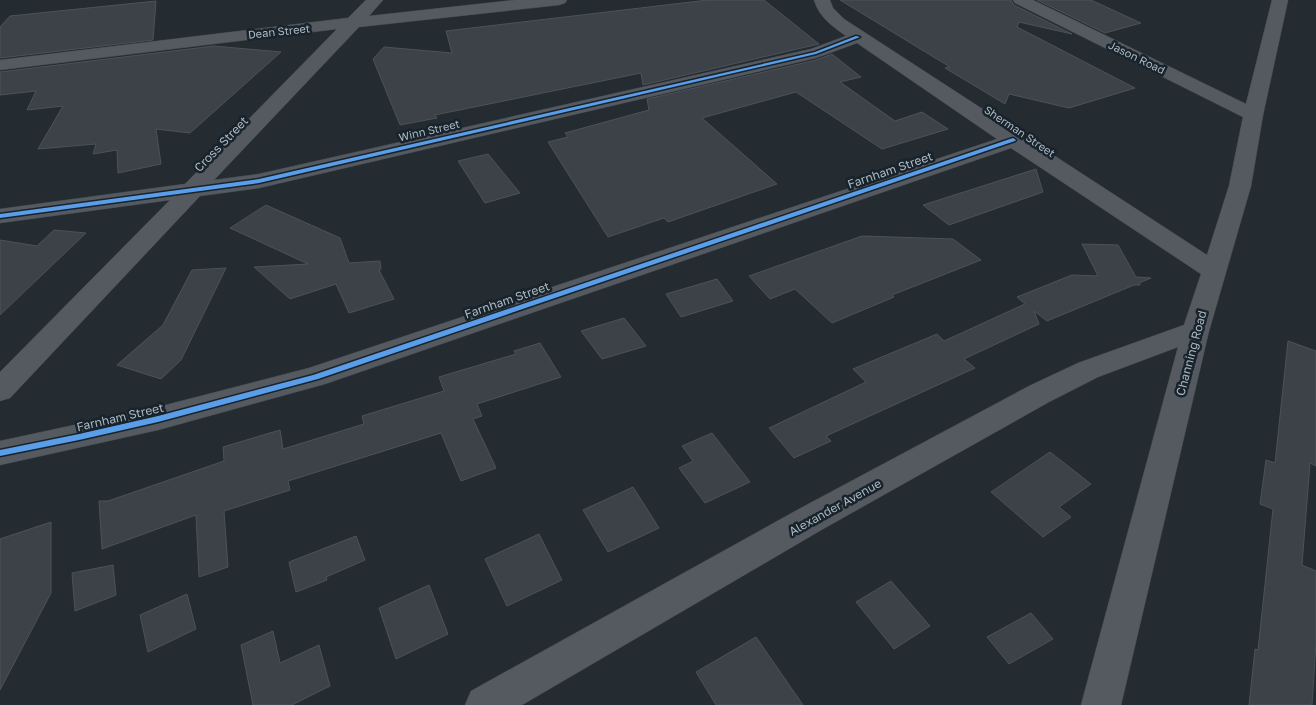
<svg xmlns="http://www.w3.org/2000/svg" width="1316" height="705" viewBox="0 0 1316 705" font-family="'Golos Text',sans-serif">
<rect width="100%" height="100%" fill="#242b31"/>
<g fill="#3c4247" stroke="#4b535a">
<polygon points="708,0 764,0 819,44 643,85 641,73 435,115 437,118 400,125 373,59 384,47 452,53 446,31"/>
<polygon points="840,0 1011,0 1014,5 1072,34 1019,22 1017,27 1135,88 1069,108 1009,94 1005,104 945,68 950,67"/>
<polygon points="1037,0 1091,0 1141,23 1105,33"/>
<polygon points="156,1 153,40 0,58 0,27 10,16"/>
<polygon points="214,46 281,52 190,133 156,129 161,164 118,173 117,150 93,154 96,144 38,149 63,106 27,110 36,91 0,95 0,72"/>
<polygon points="832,54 861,77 840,82 895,121 922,112 948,129 882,149 796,92 702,118 777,184 668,222 664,218 608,237 548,142 568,137 565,133 649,110 647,99 816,60"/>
<polygon points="488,154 520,193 485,203 458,161"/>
<polygon points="1036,169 1043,192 949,225 923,205"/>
<polygon points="266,205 340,238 349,263 380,261 381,269 379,270 394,299 349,313 336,284 290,299 254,267 308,264 230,228"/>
<polygon points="54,230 86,233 0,315 0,240 37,246"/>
<polygon points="862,236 953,239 981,260 892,295 894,297 832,323 795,289 770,299 749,276"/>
<polygon points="1082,244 1118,245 1136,277 1151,278 1139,283 1140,285 1134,285 1047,321 1034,311 1039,324 964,359 975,368 826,436 831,441 794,458 769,428 866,382 853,369 937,334 944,341 1025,304 1017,297 1072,275 1098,276"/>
<polygon points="226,268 181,360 161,379 117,365 163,325 192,270"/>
<polygon points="717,279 733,301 681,317 666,294"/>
<polygon points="624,318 646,346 602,359 581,331"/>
<polygon points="1288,341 1316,351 1316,466 1310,463 1302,565 1316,571 1316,643 1312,705 1249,705 1255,649 1258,650 1273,509 1260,504 1266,460 1275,463"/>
<polygon points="540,343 561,377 477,404 482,416 473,419 496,468 461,481 441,433 288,481 290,490 224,511 228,567 199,577 196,515 102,549 99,501 108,501 224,461 223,447 280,430 283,449 364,424 362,416 444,391 439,377 516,354 514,351"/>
<polygon points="712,433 750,482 705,503 679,468 693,461 682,446"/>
<polygon points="1050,452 1091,484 1059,507 1071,517 1043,537 991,492"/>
<polygon points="633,487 659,528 608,552 583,510"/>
<polygon points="51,522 51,593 0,690 0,539"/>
<polygon points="539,534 562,580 507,606 485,559"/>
<polygon points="356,536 365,560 326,577 327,580 296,592 289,562"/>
<polygon points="113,565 116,595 75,611 72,573"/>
<polygon points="891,581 930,626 894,649 856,602"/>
<polygon points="429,585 448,634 396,659 379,608"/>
<polygon points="187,594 196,629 148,652 140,615"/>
<polygon points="1031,613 1053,639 1009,664 987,637"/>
<polygon points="273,631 280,663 319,645 330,686 292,705 253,705 241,645"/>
<polygon points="756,637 803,705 716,705 696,672"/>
</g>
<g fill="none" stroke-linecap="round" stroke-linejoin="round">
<g stroke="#42474c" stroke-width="1">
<path id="minor" d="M366,0H383L369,16L515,0H567L565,3L559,5L359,27L214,180L259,174L811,49L846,36C832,26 819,17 814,0H830L833,8L844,19L1207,255L1229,186L1243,117L1015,3L1013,0H1033L1246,104L1272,0H1288L1263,115L1251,186L1209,331L1121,705H1081L1178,347L1098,377L1049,402L823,529L522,705H465L471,691L799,509L1029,386L1078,363L1184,325L1201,274L1011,148L325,384L158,430L0,465V441L158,407L309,368L997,139L857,43L816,58L259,188L200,196L10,398L0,401V372L170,200L0,223V209L185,184L337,29L0,70V60L348,18Z"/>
</g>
<use href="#minor" fill="#545a60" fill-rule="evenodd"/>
<g stroke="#18232b" stroke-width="3">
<g id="cycleway">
<polygon points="856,36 860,37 816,54 259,183 0,218 0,214 259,179 815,52"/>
<polygon points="1013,138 1016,140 1015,141 318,379 158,422 79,440 0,456 0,450 79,434 158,416 313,375"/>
</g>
</g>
<use href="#cycleway" fill="#5a9eea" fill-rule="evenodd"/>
</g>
<g text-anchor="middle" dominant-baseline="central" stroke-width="5" stroke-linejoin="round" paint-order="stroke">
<g font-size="11" fill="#acb9c4" stroke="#18232b">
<text transform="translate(279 31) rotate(-6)">Dean Street</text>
<text transform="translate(1137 57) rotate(26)">Jason Road</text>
<text transform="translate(429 130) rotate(-13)">Winn Street</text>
<text transform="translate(1020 131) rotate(34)">Sherman Street</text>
</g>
<g font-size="12" fill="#acb9c4" stroke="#18232b">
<text transform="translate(221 144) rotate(-46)">Cross Street</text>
<text transform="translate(890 170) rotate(-19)">Farnham Street</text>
<text transform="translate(507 300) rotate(-19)">Farnham Street</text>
<text transform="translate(1191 353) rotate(-75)">Channing Road</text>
<text transform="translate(120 417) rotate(-13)">Farnham Street</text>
<text transform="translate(835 507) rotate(-29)">Alexander Avenue</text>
</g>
</g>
</svg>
